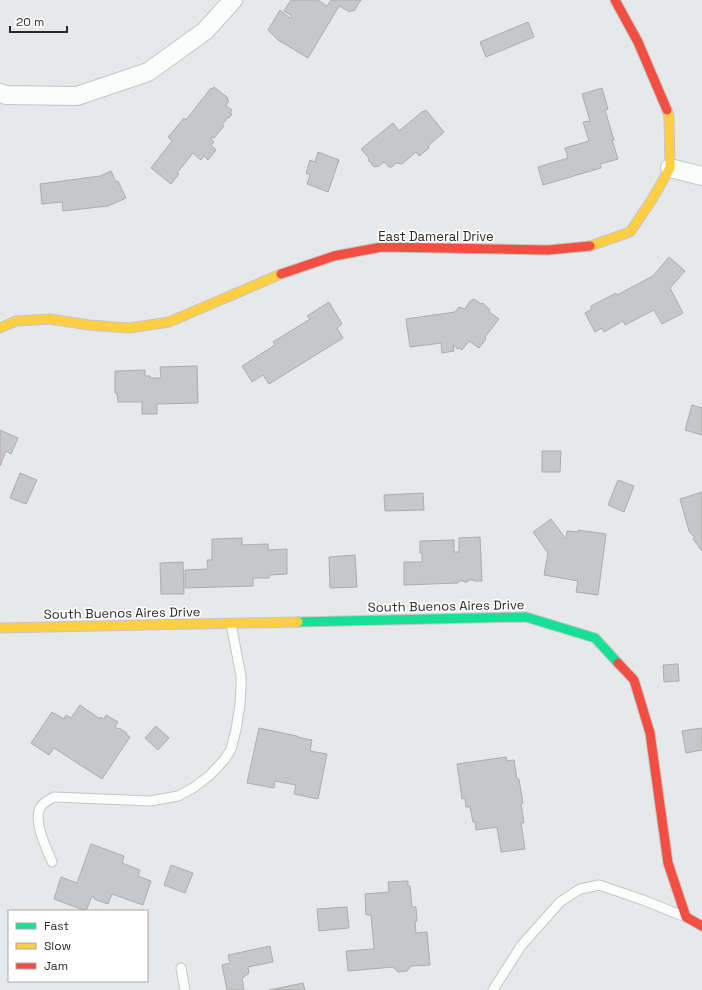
<svg xmlns="http://www.w3.org/2000/svg" width="702" height="990" viewBox="0 0 702 990" font-family="'Space Grotesk',sans-serif">
<rect width="100%" height="100%" fill="#e6e8ea"/>
<g fill="#c6c7c8" stroke="#abacad">
<polygon points="291,0 318,0 327,6 331,0 361,0 354,11 352,10 350,12 339,6 308,58 278,40 268,30 280,10 290,18 292,16 284,11"/>
<polygon points="528,22 534,37 486,57 480,42"/>
<polygon points="214,87 228,98 227,100 229,101 226,106 232,110 230,113 232,114 229,118 228,117 222,125 224,126 214,138 212,137 211,139 214,142 211,145 216,150 208,160 204,156 201,160 193,153 177,173 179,174 171,184 151,168 172,141 168,137 184,118 186,120 211,88 212,89"/>
<polygon points="602,88 608,109 605,110 614,140 612,140 618,159 600,164 601,168 543,185 538,167 568,158 565,148 589,141 583,122 590,121 582,94"/>
<polygon points="426,110 444,132 428,146 429,148 419,156 416,152 402,164 396,163 392,167 389,167 384,162 379,166 374,167 369,161 368,157 361,149 393,123 399,131 423,111 423,112"/>
<polygon points="318,152 339,160 328,192 307,184 310,175 306,173 310,160 315,162"/>
<polygon points="111,171 116,182 118,181 126,198 108,206 63,211 62,202 42,204 40,184 100,176"/>
<polygon points="669,257 685,271 670,288 683,313 662,324 654,310 625,325 623,321 604,332 602,328 595,332 585,313 592,309 591,306 616,293 617,295 653,276"/>
<polygon points="474,299 481,304 483,303 490,310 489,312 499,319 485,337 486,339 479,348 469,341 462,350 459,348 458,349 453,345 454,351 442,353 441,343 410,347 406,319 455,312 459,307 465,309 470,301"/>
<polygon points="329,302 342,324 337,328 343,338 269,384 263,375 252,382 242,366 275,345 273,342 310,319 307,316"/>
<polygon points="197,366 198,403 157,404 157,414 142,414 142,402 118,402 117,394 115,393 115,371 145,370 145,376 150,376 150,378 161,378 160,367"/>
<polygon points="692,405 702,408 702,435 685,430"/>
<polygon points="0,430 18,438 11,454 6,451 0,466"/>
<polygon points="542,451 561,451 560,472 542,472"/>
<polygon points="20,473 37,480 26,504 10,498"/>
<polygon points="618,480 634,486 624,512 608,505"/>
<polygon points="702,492 702,551 693,539 695,538 689,531 680,499"/>
<polygon points="423,493 424,510 385,511 384,495"/>
<polygon points="551,519 566,539 567,531 578,532 578,530 606,534 598,595 576,592 578,581 544,575 548,553 533,532"/>
<polygon points="480,537 482,581 474,581 474,580 468,580 468,582 464,582 464,581 458,581 458,583 404,585 404,562 422,562 422,553 420,553 420,541 454,540 454,552 459,552 459,538"/>
<polygon points="242,538 242,545 268,544 268,550 287,549 287,574 269,575 269,578 253,578 253,586 185,588 185,570 208,569 207,560 212,560 212,539"/>
<polygon points="355,555 357,587 330,588 329,557"/>
<polygon points="183,562 184,594 161,594 160,563"/>
<polygon points="678,664 679,681 664,682 663,665"/>
<polygon points="80,705 100,719 100,717 104,719 106,715 118,722 115,727 118,729 119,728 127,733 126,734 130,737 102,779 54,748 49,755 31,743 52,712 54,714 54,713 64,719 66,715 71,718"/>
<polygon points="156,726 169,738 158,750 145,738"/>
<polygon points="259,728 297,736 297,737 312,740 310,751 327,754 318,799 294,794 296,785 275,781 274,788 247,783"/>
<polygon points="702,728 702,750 686,753 682,731"/>
<polygon points="506,757 507,761 514,760 517,779 519,779 523,803 521,804 524,823 521,823 525,849 501,852 497,827 476,830 475,822 473,822 470,807 466,807 465,798 462,799 457,764"/>
<polygon points="91,844 124,856 122,863 140,870 138,876 151,881 143,905 112,894 108,904 94,899 94,897 92,896 86,911 54,899 61,877 77,883"/>
<polygon points="171,865 193,873 185,893 164,885"/>
<polygon points="408,881 408,886 410,886 412,907 416,907 417,921 415,922 416,933 427,932 430,965 411,966 407,971 398,972 393,967 348,971 346,951 374,949 371,915 366,915 365,894 389,892 388,882"/>
<polygon points="347,907 349,928 319,931 317,909"/>
<polygon points="270,946 273,962 248,967 249,973 244,977 242,978 244,990 227,990 222,965 230,963 228,955"/>
<polygon points="303,983 305,990 269,990 274,989"/>
</g>
<g fill="none" stroke-linecap="round" stroke-linejoin="round">
<g stroke="#c4c5c7" stroke-width="11">
<g id="lane">
<path d="M52,862C47,849 33,822 40,808C43,802 49,800 54,797L150,801L178,796L193,788L210,775L225,759L231,749L236,730L240,704L241,688V676L231,624"/>
<polyline points="181,968 185,990"/>
<polyline points="493,990 521,946 560,902 580,889 599,885 643,900 683,916"/>
</g>
</g>
<g stroke="#c4c5c7" stroke-width="20">
<g id="street">
<polyline points="0,93 6,95 77,96 148,72 205,31 233,0"/>
<polyline points="670,168 702,176"/>
</g>
</g>
<g stroke="#c4c5c7" stroke-width="11">
<polyline id="fast" points="298,622 526,617 595,638 618,663"/>
</g>
<g stroke="#c4c5c7" stroke-width="11">
<g id="slow">
<polyline points="590,246 630,232 651,201 670,168 669,116 667,110"/>
<polyline points="0,328 16,321 50,319 89,325 129,328 169,322 281,274"/>
<polyline points="0,628 298,622"/>
</g>
</g>
<g stroke="#c4c5c7" stroke-width="11">
<g id="jam">
<polyline points="615,0 638,42 667,110"/>
<polyline points="281,274 334,256 382,247 548,250 590,246"/>
<polyline points="618,663 634,680 650,733 668,863 686,917 702,926"/>
</g>
</g>
<use href="#lane" stroke="#fbfcfc" stroke-width="9"/>
<use href="#street" stroke="#fbfcfc" stroke-width="18"/>
<use href="#fast" stroke="#16e098" stroke-width="9"/>
<use href="#slow" stroke="#ffcf43" stroke-width="9"/>
<use href="#jam" stroke="#f24e42" stroke-width="9"/>
</g>
<g text-anchor="middle" dominant-baseline="central" stroke-width="3.5" stroke-linejoin="round" paint-order="stroke">
<g font-size="13" fill="#28292a" stroke="#fff">
<text x="436" y="236">East Dameral Drive</text>
<text transform="translate(446 606) rotate(-1)">South Buenos Aires Drive</text>
<text transform="translate(122 613) rotate(-1)">South Buenos Aires Drive</text>
</g>
</g>
<rect x="8" y="910" width="140" height="72" fill="#ffffff" stroke="#a9a9aa"/>
<rect x="16" y="923" width="20" height="6" fill="#16e098" stroke="#a9a9aa"/>
<text x="44" y="930" font-size="12" fill="#28292a">Fast</text>
<rect x="16" y="943" width="20" height="6" fill="#ffcf43" stroke="#a9a9aa"/>
<text x="44" y="950" font-size="12" fill="#28292a">Slow</text>
<rect x="16" y="963" width="20" height="6" fill="#f24e42" stroke="#a9a9aa"/>
<text x="44" y="970" font-size="12" fill="#28292a">Jam</text>
<path d="M10 26v6h57v-6" fill="none" stroke="#28292a" stroke-width="2"/>
<text x="16" y="26" font-size="12" fill="#28292a" stroke="#ffffff" stroke-width="3" paint-order="stroke">20 m</text>
</svg>
